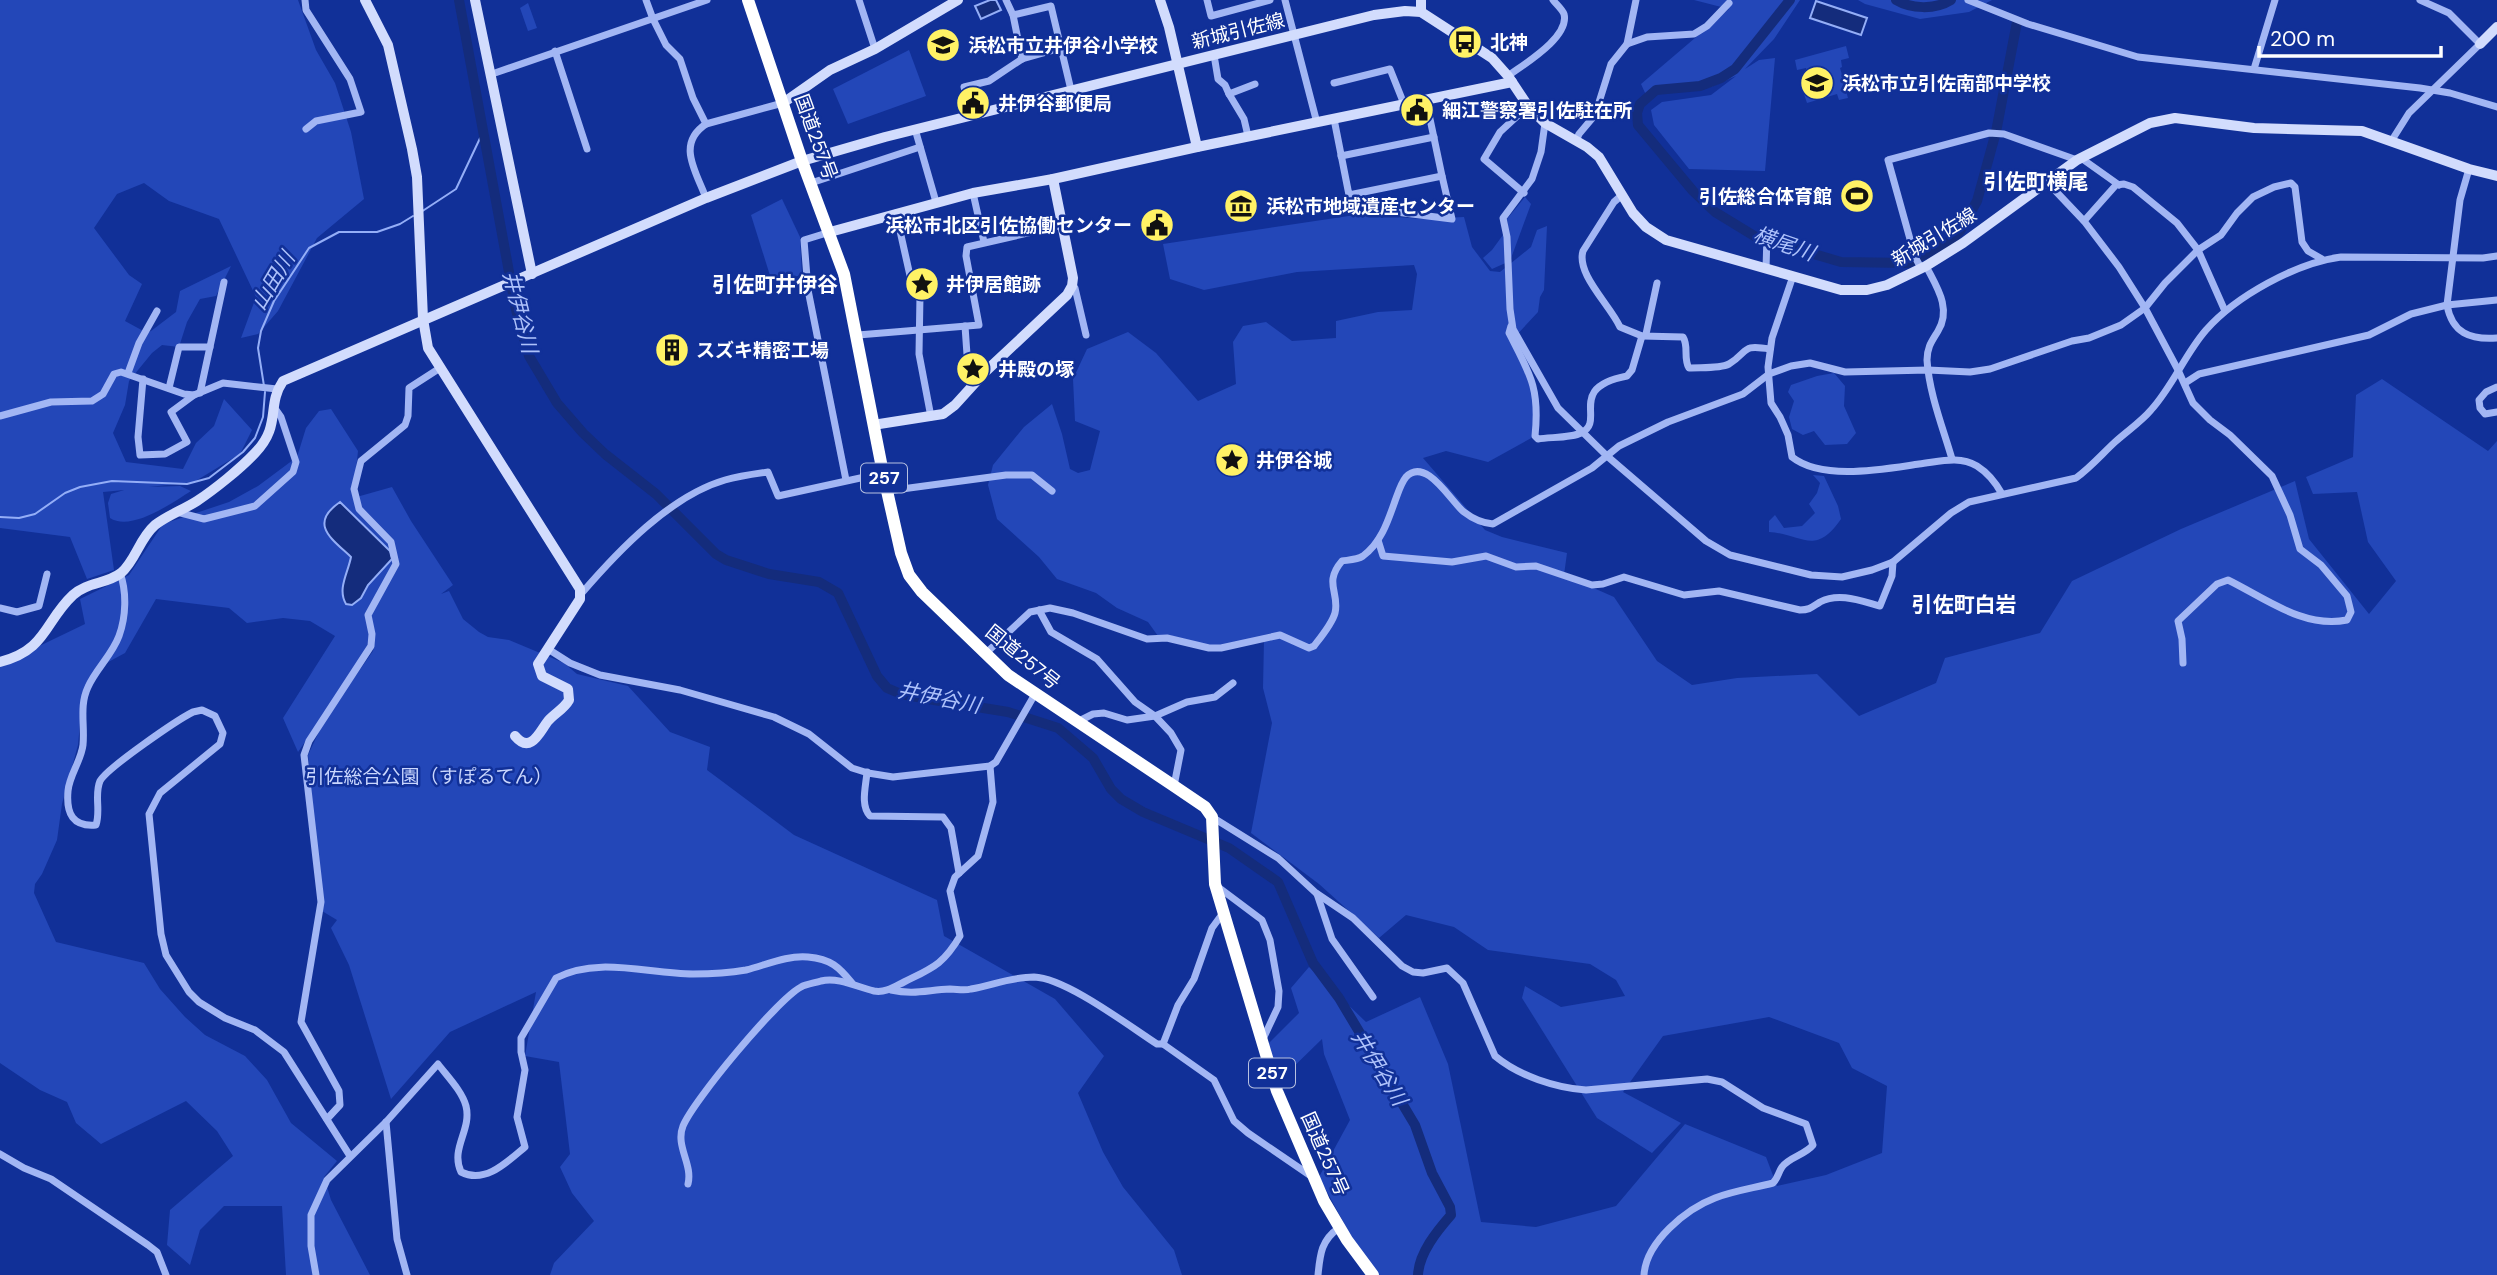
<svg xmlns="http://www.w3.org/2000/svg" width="2497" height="1275" viewBox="0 0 2497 1275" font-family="'DM Sans','Noto Sans JP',sans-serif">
<rect width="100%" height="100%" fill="#113098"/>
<g fill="#2347b8">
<path d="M0,0H298L316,50L335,83L351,132L364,199L317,238L278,311L258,334L241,338L256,297L219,219L169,201L144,183L117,194L94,228L129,275L142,284L125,321L147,333L151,331L176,312L180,291L231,266L216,296L200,299L187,322L179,347L162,345L152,353L129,381L125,405L113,433L126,462L183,469L196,443L214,426L224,399L252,430L240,454L194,482L149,487L180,486L191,491C172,503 131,532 110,518L108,503L111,494L124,490L103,492L114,570L87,579L70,537L0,528Z"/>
<polygon points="1694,0 1800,0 1774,39 1745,69 1759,60 1775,58 1765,171 1689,169 1654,125 1651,110 1662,102 1711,95 1736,76 1711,87 1646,95 1641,84 1729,9"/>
<polygon points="1858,0 1992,0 1969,12 1920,19 1865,4"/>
<polygon points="528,3 537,28 528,31 520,8"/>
<polygon points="1846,46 1849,58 1841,60 1842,67 1840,68 1844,82 1854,80 1856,88 1846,91 1848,98 1839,100 1837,94 1807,103 1804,94 1814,91 1813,87 1807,88 1803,76 1808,75 1806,68 1797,70 1795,60"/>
<polygon points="909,50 926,96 848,124 833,89"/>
<polygon points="1525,197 1531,204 1510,261 1492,269 1483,258 1492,250 1508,228 1507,219"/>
<polygon points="782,199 800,237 802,275 772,282 751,215"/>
<polygon points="1362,214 1421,219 1464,217 1472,247 1490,271 1500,272 1531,247 1537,230 1547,226 1544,290 1540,297 1538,312 1512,340 1534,389 1535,436 1488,462 1446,451 1423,458 1485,530 1502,537 1567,553 1564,575 1614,597 1657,661 1692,685 1737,678 1817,674 1859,716 1936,683 1945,658 2040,633 2072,581 2181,529 2295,481 2309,539 2369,614 2396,581 2368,542 2357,492 2313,494 2306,477 2353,457 2356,395 2382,379 2488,451 2497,441 2497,1275 1372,1275 1319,1177 1350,1120 1324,1054 1322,1039 1280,1080 1264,1048 1299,1013 1291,988 1309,967 1366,1022 1420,997 1448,1064 1481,1222 1536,1227 1616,1206 1685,1124 1766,1157 1777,1186 1826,1175 1882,1153 1887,1086 1852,1068 1839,1043 1769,1017 1663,1036 1623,1092 1681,1123 1652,1153 1597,1118 1522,998 1525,986 1561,1007 1625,996 1616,980 1590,964 1488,950 1454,927 1406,915 1379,938 1319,884 1251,833 1272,723 1263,688 1264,640 1214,646 1158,636 1148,622 1117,608 1096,593 1057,579 1039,557 997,519 988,485 993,465 1024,427 1052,404 1062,434 1070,469 1078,473 1090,470 1100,431 1075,421 1073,379 1087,349 1128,332 1156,353 1198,401 1236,384 1233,342 1243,326 1266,322 1292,341 1336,338 1336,321 1378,312 1412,310 1417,274 1414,265 1297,272 1204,290 1170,279 1163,244"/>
<polygon points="1834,373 1845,386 1844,406 1856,433 1847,444 1825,445 1814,431 1803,435 1792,429 1789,417 1794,401 1788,392 1791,385 1817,376"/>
<polygon points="331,409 358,451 353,498 392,487 411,521 453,585 441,594 449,591 463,619 479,632 488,637 509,640 564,663 577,674 628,686 670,732 710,747 707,770 794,835 937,900 944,936 1055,999 1104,1056 1078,1093 1103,1152 1123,1187 1174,1250 1182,1275 550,1275 554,1263 594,1221 572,1193 560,1167 570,1154 559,1062 525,1056 536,992 450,1032 391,1099 349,965 331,928 337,920 322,911 308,755 324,721 373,651 375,641 298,752 283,718 335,636 310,621 283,618 247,623 229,608 156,599 125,653 99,667 82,701 78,745 62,804 57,840 42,874 35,884 34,893 56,942 144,963 160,989 185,1017 205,1035 245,1056 267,1080 291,1123 337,1161 324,1177 331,1200 370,1275 286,1275 282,1206 224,1206 200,1230 190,1265 167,1245 170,1210 233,1156 217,1131 186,1101 101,1144 76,1123 67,1102 40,1090 0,1063 0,665 85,624 80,599 129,575 163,524 229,502 258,486 297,457 306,428 319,411"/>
<path d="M1813,475L1824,476L1838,506L1841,519C1815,557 1802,534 1769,532V521L1775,515L1784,528L1802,526L1815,513L1809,504L1817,493L1820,483Z"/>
</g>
<g fill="#142c7c" stroke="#94aef7" stroke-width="2">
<polygon points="990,0 996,0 1001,10 981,19 975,6"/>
<polygon points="1816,1 1867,18 1861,35 1810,18"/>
<path d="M340,502L390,551L392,559L368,585L361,598L352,605L346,604C337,589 348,573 351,557C332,539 308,524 340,502Z"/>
</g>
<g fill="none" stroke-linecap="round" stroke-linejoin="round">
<g stroke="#94aef7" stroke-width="2">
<polyline points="421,212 456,189 482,134"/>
<polyline points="264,386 258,348 261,331 274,301 309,248 339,232 377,232 400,224 413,216"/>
<polyline points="0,517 19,518 35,514 65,493 80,487 112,481 187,484 209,478 243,452 255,438 263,417 265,392"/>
</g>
<g stroke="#142c7c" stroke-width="10">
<path d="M459,0L516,310L529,356L557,403L583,433L605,454L656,494L716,554L726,560L769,574L819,582L838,593L877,676L887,688L901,694L928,699L1008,712L1058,728L1093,758L1111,789L1121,799L1143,812L1229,848L1278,882L1313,963L1339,998L1415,1125L1432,1173L1450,1207L1451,1215C1437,1231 1419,1253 1418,1275"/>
<polyline points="1790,0 1735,69 1721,78 1700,86 1656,90 1640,104 1637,113 1638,125 1693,191 1715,212 1756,237 1841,262 1908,263 1950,241 1960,231 1977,201 1996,132 2017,22"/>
<path d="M1896,0C1911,9 1935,10 1951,0"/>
</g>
<g stroke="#a2b6f4" stroke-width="7">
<polyline points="305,0 306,10 350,79 361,112 316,121 306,129"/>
<path d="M646,0L653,19L666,45L680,59L693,98L706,124C676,144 696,171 706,198"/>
<polyline points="859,0 875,49"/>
<polyline points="1006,0 1013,15 1022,59"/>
<polyline points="1207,0 1211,16 1270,0"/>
<polyline points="1285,0 1317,123"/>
<polyline points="1968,0 2028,24 2138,57 2420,88 2450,93 2497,107"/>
<polyline points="1013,15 1051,6 1071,90"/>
<polyline points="1627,44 1647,37 1694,34 1707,26 1729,3"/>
<polyline points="555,51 587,149"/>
<polyline points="1214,55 1218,79 1225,85 1229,94 1255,84"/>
<polyline points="2254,69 2275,0"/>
<polyline points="492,74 707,0"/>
<path d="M1508,76C1524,64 1570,37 1564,14C1562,9 1556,4 1553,0"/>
<polyline points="1334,83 1390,69 1404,104"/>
<polyline points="1229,94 1244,119 1248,136"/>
<polyline points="971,115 964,87 989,81 1022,59 1061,48"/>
<polyline points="1334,119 1349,195 1442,176 1426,100"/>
<path d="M1545,123L1541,152L1532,179L1503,218L1507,237L1510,309L1513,329L1558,408L1607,456L1706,541L1730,555L1811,575L1842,577L1872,570L1893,562L1951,513L1969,502L2076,478C2091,467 2102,454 2115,442C2127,431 2141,422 2151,410C2173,386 2185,354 2206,330C2236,296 2296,263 2341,257L2483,258L2497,256"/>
<polyline points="706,124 783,103"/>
<polyline points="915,129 936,202"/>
<polyline points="2392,140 2409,113 2480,44 2449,13 2420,0"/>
<polyline points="1576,141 1579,134 1595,115 1611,64 1627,44 1636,0"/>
<polyline points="1341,156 1434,137"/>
<polyline points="2081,158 2119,185"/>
<path d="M2469,169L2460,200L2447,305C2452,333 2470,340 2497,338"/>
<path d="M2047,182L2084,221L2119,267L2145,308L2178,370L2193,403L2210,420L2230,435L2272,476L2290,515L2300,549L2321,565L2347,596L2351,612L2347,620C2304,629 2265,598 2228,580L2217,584L2178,621L2182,639L2183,663"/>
<polyline points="811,183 920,147"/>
<polyline points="973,193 984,242"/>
<polyline points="1524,193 1484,159 1500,132 1528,106"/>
<path d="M1622,195L1614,202L1583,251C1576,274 1610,305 1620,327L1642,336L1683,337C1689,346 1683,358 1689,368C1700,367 1719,369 1729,364C1750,351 1740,344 1770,349"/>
<polyline points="1396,212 1452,219 1442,176"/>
<polyline points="896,213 913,289 920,295 919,354 931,417"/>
<polyline points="2084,221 2116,185 2124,184 2133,187 2177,223 2198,250 2225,311"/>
<polyline points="830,232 804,240 808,290 846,480"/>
<path d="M1926,266C1936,286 1952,308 1938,331C1932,341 1927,347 1927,360C1929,393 1943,428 1952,459"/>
<polyline points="1921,268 1915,257 1888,160 1989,133 2004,134 2077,160"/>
<polyline points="1766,269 1767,235"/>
<path d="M1793,276L1772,338L1768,367L1771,403L1780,417L1788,435L1792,457C1822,481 1884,469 1919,464C1938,462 1959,455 1977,466C1988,473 1996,483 2002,494"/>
<polyline points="1072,284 1075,288 1086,335"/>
<polyline points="965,326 968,369"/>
<path d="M1511,326L1509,333C1530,374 1540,388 1535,436L1538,439C1550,437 1571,438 1581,433C1607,421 1565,388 1627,376L1632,370L1642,336"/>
<polyline points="1646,334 1657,283"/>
<polyline points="858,335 979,325 966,256 967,247 1063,225"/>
<polyline points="128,373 139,343 157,311"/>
<polyline points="143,379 138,437 140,455 165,454 187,442 171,412 194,395"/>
<polyline points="2185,383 2199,374 2369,335 2411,314 2447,305 2497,300"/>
<polyline points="2497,387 2486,392 2479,400 2480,408 2485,414 2497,412"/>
<polyline points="169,388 179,347 210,347"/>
<polyline points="200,393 224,282"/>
<polyline points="0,416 51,402 92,401 103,394 114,374 121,372 184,394 194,395 223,383 277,389"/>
<polyline points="887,491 1006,475 1032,475 1052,491"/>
<polyline points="177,512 204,519 255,506 293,472 296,462 281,417 274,407"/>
<path d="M1378,540L1383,556L1452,562L1486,556L1516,567L1536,566L1592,585L1603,584L1624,577L1684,595L1719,591L1800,610C1810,610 1812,607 1820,602C1839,592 1861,601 1880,606L1892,576L1893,562"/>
<path d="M120,573C127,592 126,617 119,636C112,655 96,669 88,687C79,706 85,725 83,745C81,761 69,776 68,791C66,814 73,827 96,825C101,810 94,795 100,781C107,768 177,720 193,712L202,710L215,716L223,733L220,744L160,793L149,814L161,934L166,955L189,992L199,1002L225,1018L255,1030L284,1052L350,1156"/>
<path d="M581,594C618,551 670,496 725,480C739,476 754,474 768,472L778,496L883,473"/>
<polyline points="0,608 17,612 39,606 47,574"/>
<polyline points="1039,610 1051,632 1097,659 1135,702 1155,716 1171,733 1181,750 1174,786"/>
<polyline points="548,649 570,663 600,675 680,690 774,717 809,734 852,768 868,773 893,777 990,766 996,762 1035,694"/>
<path d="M985,654L1030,612L1050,608L1073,613L1147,639L1167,638L1209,648H1221L1280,635L1309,648L1314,646C1321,637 1332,624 1335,613C1340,593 1323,583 1342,561C1348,560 1357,560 1363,556C1381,543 1388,521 1395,501C1398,493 1401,483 1406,477C1426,456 1451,502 1464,512C1473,519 1482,523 1493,524L1592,468L1619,446L1668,422L1743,394L1769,374L1791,366L1810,363L1845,372L1928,370L1970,372L1990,369L2072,341L2089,338L2121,325L2145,308L2165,283L2198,250L2221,235L2237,213L2253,197L2274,187L2291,183L2295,187L2302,242L2308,251L2322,259"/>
<polyline points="1077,722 1093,714 1104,713 1127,720 1155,716 1187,702 1215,697 1233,683"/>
<path d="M867,772C866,786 860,805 870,816L943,817L951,828L959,873"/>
<path d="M1212,817L1278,858L1316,893L1353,918L1402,966L1413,972L1423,973L1447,968L1463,983L1495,1056C1519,1076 1556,1088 1586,1090L1707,1079L1722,1082L1763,1108L1806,1124L1813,1145C1805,1155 1789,1157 1782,1167C1778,1173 1778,1178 1773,1183C1754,1188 1733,1191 1715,1198C1686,1209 1646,1242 1644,1275"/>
<polyline points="1218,887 1262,920 1270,940 1279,991 1278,1007 1263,1039"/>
<polyline points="1317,894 1332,939 1373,997"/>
<path d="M891,990C914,995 927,990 950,989C957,989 964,991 971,989C993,985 1012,977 1034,977C1066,978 1129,1026 1157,1044H1163L1214,1080L1234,1121L1248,1133L1311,1176"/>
<polyline points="1163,1044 1178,1005 1194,979 1212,928 1223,913"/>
<polyline points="327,1119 340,1105 339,1091 301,1022 321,902 304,755 309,741 371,646 372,634 368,615 396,564 391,542 359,509 354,489 361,461 405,425 408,416 409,388 440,368"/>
<polyline points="386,1122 397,1239 407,1275"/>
<polyline points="0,1154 24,1168 51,1179 148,1245 157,1252 166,1275"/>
<path d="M688,1184C693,1164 675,1146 683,1126C693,1101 777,1000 801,987C806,984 815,983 821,981C839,977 857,987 874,991C885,993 894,987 904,982C932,968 943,965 960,936L950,891L955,877L978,856L993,802L990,766"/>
<path d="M316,1275L311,1246V1215L327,1180L386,1122L438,1064C447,1076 462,1091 466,1106C472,1130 450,1148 461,1172C485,1184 506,1163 525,1147L517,1117L525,1070L521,1052V1038L556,978C598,956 648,974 693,974C709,974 729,973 746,970C766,965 787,955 808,957C831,959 839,967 852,983"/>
<path d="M1318,1275C1320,1255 1321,1240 1339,1228"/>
</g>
<g stroke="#d2dcfd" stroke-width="10">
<path d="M365,0L388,45L412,149L417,177L423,319L428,348L580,589V599L538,664L542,676L568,689L569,700C564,709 555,713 548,721C540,731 531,755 515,736"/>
<polyline points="475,0 532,274"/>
<polyline points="1160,0 1169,27 1197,147"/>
<polyline points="1421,12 1421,0"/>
<polyline points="2480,44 2497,27"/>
<polyline points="783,103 830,70 875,49 958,0"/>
<polyline points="830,232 973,193 1053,179 1197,147 1512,82"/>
<polyline points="873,425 943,414 955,405 985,372 1067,295 1072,286 1073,278 1053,179"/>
<path d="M0,662C47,650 44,622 73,595C87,582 107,584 121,573C136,560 139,539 155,525C168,515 183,510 197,501C215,489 240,469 255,453C282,425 266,406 283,381L706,198L802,161L885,137L1374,15L1405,11L1421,12L1492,58L1508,76L1528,106L1545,123L1587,147L1599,157L1633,213L1646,227L1666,240L1841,290H1867L1887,285L1926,266L1963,243L2077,160L2150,123L2175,118L2254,128L2362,131L2469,169L2497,176"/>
</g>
<polyline stroke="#fff" stroke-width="12" points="748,0 802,161 844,274 883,473 901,553 909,575 922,592 1008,675 1174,786 1205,807 1212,817 1215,884 1277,1091 1324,1201 1347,1240 1373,1275"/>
</g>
<defs>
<g id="bus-disc" transform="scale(1.75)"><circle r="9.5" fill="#fff265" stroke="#113098"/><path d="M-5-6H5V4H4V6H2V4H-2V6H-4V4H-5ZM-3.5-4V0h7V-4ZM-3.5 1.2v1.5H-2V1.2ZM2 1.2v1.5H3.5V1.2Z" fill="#111"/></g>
<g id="school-disc" transform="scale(1.75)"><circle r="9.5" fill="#fff265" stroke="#113098"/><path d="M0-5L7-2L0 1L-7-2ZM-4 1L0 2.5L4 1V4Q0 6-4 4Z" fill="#111"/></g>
<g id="civic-disc" transform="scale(1.75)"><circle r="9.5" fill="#fff265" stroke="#113098"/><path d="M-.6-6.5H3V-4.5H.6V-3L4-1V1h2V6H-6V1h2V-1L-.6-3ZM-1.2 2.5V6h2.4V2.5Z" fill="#111"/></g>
<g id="stadium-disc" transform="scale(1.75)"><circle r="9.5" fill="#fff265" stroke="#113098"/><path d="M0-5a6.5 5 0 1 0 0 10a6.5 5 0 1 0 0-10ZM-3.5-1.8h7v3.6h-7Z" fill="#111"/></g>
<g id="museum-disc" transform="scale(1.75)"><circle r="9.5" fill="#fff265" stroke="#113098"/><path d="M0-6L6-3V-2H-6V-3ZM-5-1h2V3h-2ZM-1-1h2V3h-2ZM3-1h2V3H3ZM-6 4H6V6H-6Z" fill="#111"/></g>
<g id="sight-disc" transform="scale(1.75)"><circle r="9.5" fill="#fff265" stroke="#113098"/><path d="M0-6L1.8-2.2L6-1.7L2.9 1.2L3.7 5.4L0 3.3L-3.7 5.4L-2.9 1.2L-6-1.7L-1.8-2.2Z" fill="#111"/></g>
<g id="building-disc" transform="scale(1.75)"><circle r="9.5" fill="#fff265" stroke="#113098"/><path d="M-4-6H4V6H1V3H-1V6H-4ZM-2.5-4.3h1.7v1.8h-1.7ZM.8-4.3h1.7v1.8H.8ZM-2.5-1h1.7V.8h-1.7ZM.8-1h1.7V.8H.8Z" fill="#111"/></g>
</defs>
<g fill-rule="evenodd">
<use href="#bus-disc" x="1465" y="42"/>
<use href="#school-disc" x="943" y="45"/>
<use href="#school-disc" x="1817" y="83"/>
<use href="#civic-disc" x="973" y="103"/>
<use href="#civic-disc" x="1417" y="110"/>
<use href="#stadium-disc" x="1857" y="196"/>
<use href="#museum-disc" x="1241" y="206"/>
<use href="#civic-disc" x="1157" y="225"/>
<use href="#sight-disc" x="922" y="284"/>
<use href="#building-disc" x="672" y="350"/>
<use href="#sight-disc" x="973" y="369"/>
<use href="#sight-disc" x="1232" y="460"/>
</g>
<g text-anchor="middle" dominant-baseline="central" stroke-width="5" stroke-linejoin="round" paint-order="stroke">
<g fill="#113098" stroke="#b8c1e0" stroke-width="2">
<rect x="861" y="463.5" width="46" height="29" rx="5"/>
<rect x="1249" y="1058.5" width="46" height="29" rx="5"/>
</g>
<g font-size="18" font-weight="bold" fill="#fff">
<text x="884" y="478">257</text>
<text x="1272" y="1073">257</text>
</g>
<g font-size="19" fill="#fff" stroke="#113098">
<text transform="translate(1238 31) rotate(-14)">新城引佐線</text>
<text transform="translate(816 137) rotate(70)">国道257号</text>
<text transform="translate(1934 237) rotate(-31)">新城引佐線</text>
<text transform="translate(1023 657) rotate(39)">国道257号</text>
<text transform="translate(1325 1154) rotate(66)">国道257号</text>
</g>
<g font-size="19" font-weight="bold" fill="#fff" stroke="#113098" text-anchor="start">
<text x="1490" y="42">北神</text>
<text x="968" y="45">浜松市立井伊谷小学校</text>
<text x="1842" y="83">浜松市立引佐南部中学校</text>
<text x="998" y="103">井伊谷郵便局</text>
<text x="1442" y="110">細江警察署引佐駐在所</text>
<text x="1832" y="196" text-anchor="end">引佐総合体育館</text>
<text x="1266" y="206">浜松市地域遺産センター</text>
<text x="1132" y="225" text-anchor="end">浜松市北区引佐協働センター</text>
<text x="946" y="284">井伊居館跡</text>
<text x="696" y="350">スズキ精密工場</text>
<text x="998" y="369">井殿の塚</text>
<text x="1256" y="460">井伊谷城</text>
</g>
<g font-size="19" fill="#cad7fe" stroke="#113098">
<text x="429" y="776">引佐総合公園（すぽるてん）</text>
</g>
<g font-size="21" font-weight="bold" fill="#fff" stroke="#113098">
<text x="2036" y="182">引佐町横尾</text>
<text x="775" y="285">引佐町井伊谷</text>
<text x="1964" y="605">引佐町白岩</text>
</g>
<g font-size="21" font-style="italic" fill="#aec2fb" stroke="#113098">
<text transform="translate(1784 244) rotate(19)">横尾川</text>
<text transform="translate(273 281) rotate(-59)">山田川</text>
<text transform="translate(520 312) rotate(76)">井伊谷川</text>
<text transform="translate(939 698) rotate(11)">井伊谷川</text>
<text transform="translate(1379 1068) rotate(58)">井伊谷川</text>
</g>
</g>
<path d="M2259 46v10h182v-10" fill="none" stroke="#ffffff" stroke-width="3.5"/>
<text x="2270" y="46" font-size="21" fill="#ffffff" stroke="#113098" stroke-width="5" paint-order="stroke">200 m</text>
</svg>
